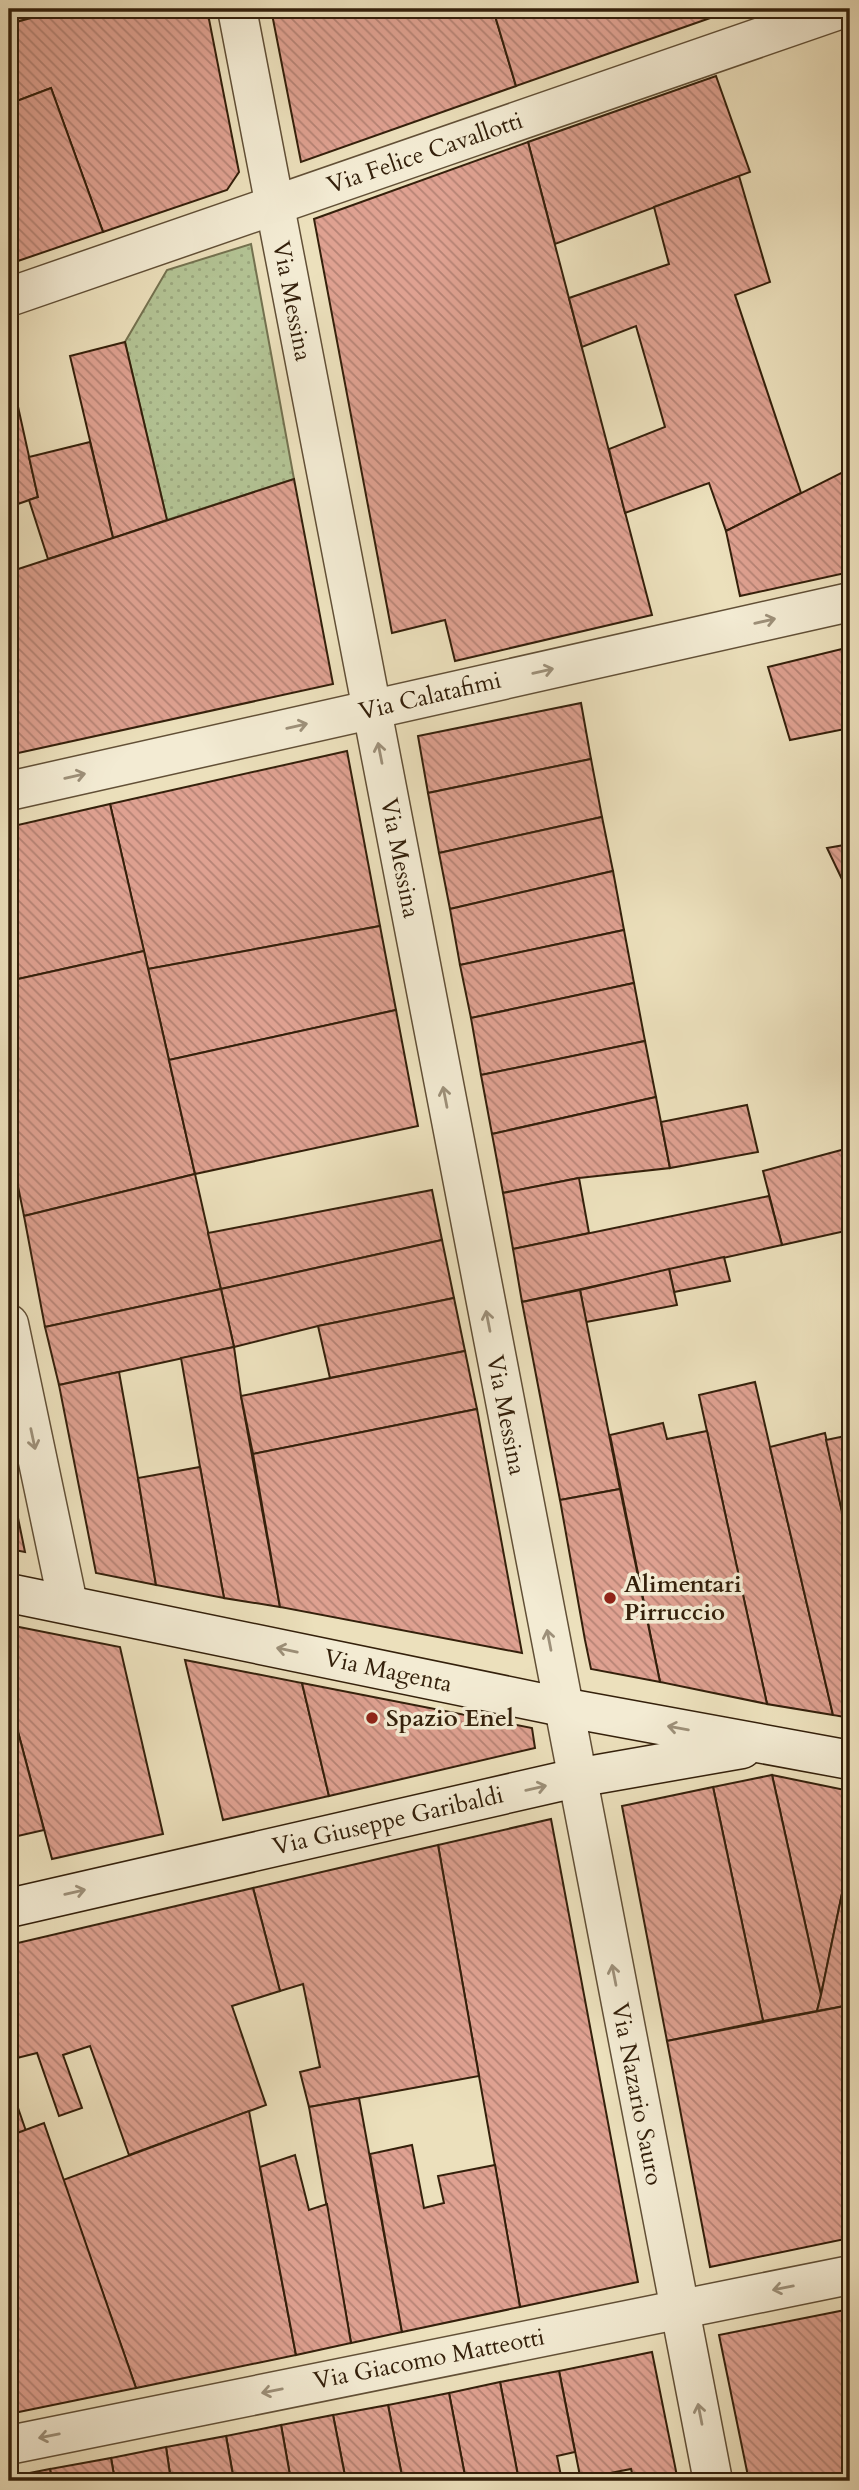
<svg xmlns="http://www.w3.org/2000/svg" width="859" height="2490" viewBox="0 0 859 2490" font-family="Cardo,serif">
<defs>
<pattern id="grass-dots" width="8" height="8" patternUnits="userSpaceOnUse" patternTransform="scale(1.75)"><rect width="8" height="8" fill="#b3c394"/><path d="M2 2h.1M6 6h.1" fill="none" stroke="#9ba77e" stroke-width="1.8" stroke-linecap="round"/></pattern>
<pattern id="building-back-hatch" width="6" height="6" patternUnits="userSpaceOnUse" patternTransform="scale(1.75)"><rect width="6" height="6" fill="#dfa191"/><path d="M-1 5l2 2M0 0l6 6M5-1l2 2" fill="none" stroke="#b68375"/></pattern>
</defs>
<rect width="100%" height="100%" fill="#ece0bc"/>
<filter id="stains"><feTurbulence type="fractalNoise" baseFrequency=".00286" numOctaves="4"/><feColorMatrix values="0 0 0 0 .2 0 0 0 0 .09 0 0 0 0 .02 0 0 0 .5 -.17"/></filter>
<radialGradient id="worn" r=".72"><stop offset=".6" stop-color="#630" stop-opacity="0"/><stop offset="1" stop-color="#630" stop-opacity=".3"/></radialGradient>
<polygon fill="url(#grass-dots)" stroke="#747250" stroke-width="2" points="251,244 294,479 167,520 125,342 167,270"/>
<g fill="url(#building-back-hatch)" stroke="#34200b" stroke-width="2">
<polygon points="9,9 64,9 9,24"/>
<polygon points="64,9 207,9 239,172 227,190 103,232 51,88 9,104 9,24"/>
<polygon points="271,9 493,9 516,86 301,162"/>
<polygon points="493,9 736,9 516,86"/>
<polygon points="716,76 750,172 555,244 528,142"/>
<polygon points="51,88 103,232 9,264 9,104"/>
<polygon points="528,142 652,615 455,661 445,620 392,633 314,219"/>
<polygon points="739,176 770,282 735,295 801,493 726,531 709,483 625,513 609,449 665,427 636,326 582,347 569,298 669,264 654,207"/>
<polygon points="125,342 167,520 113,538 70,356"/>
<polygon points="9,366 38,497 9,507"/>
<polygon points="90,442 113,538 48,559 29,500 38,497 29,457"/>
<polygon points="849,469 850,572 740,596 726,531"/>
<polygon points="294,479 333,684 9,755 9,572"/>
<polygon points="850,647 850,728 790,740 768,667"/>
<polygon points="581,703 591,759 428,793 418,736"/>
<polygon points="850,728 850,778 842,730"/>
<polygon points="347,751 380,926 148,969 110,804"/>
<polygon points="591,759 602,817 439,853 428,793"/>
<polygon points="110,804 144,951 9,981 9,827"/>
<polygon points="602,817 613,871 450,909 439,853"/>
<polygon points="850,844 850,896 827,848"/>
<polygon points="613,871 624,930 460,965 450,909"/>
<polygon points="380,926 396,1010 169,1060 148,969"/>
<polygon points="624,930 634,983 471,1018 460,965"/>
<polygon points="144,951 195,1174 24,1216 9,1142 9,981"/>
<polygon points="634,983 645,1041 481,1075 471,1018"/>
<polygon points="396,1010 418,1126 195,1174 169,1060"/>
<polygon points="645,1041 656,1097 492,1134 481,1075"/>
<polygon points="656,1097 670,1168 579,1178 503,1193 492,1134"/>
<polygon points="747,1105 758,1152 670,1168 661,1122"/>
<polygon points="845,1149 850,1171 850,1230 782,1245 763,1171"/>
<polygon points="195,1174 221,1289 45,1327 24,1216"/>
<polygon points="579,1178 589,1233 513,1249 503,1193"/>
<polygon points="432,1190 442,1240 221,1289 208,1233"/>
<polygon points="769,1196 782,1245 522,1302 513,1249"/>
<polygon points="442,1240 454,1298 318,1326 234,1347 221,1289"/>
<polygon points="724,1257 730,1281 674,1292 669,1269"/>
<polygon points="669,1269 677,1305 586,1322 580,1290"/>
<polygon points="221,1289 234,1347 59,1385 45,1327"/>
<polygon points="580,1290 620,1489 560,1500 522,1302"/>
<polygon points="454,1298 465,1351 330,1378 318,1326"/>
<polygon points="234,1347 241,1396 280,1607 224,1598 200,1467 181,1358"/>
<polygon points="465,1351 477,1409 253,1454 241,1396"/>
<polygon points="119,1372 138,1478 156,1585 96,1573 59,1385"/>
<polygon points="755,1382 770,1447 833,1715 767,1704 699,1395"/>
<polygon points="477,1409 522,1653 280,1607 253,1454"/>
<polygon points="663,1423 667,1439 707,1431 767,1704 660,1682 610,1435"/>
<polygon points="825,1433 850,1548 850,1718 833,1715 770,1447"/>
<polygon points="850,1435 850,1548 826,1440"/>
<polygon points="200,1467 224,1598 156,1585 138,1478"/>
<polygon points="9,1474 25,1552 9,1549"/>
<polygon points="620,1489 660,1682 591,1669 585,1640 560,1500"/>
<polygon points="9,1625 120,1647 163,1834 52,1859 9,1698"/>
<polygon points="185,1660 302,1683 329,1796 223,1820"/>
<polygon points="302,1683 532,1728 535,1748 329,1796"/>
<polygon points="9,1698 44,1830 9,1838"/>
<polygon points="772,1775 850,1791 850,1855 821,1995"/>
<polygon points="772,1775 821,1995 817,2011 763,2021 713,1787"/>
<polygon points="713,1787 763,2021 667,2041 622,1806"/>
<polygon points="551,1819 638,2282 520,2307 438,1845"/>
<polygon points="438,1845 479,2076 309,2107 300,2072 320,2067 303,1984 280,1991 253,1888"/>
<polygon points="850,1855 850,2005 817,2011 821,1995"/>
<polygon points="253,1888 280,1991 232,2006 266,2105 129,2155 90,2046 63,2055 82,2108 59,2116 37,2053 9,2060 9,1945"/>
<polygon points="850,2005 850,2238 710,2267 667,2041"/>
<polygon points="9,2082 26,2131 9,2136"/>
<polygon points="359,2098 402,2332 351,2343 309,2107"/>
<polygon points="249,2111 296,2355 136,2388 63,2180"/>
<polygon points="44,2123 136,2388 9,2414 9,2136"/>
<polygon points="412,2145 424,2208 444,2203 438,2176 495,2165 520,2307 402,2332 370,2154"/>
<polygon points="295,2155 309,2210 327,2204 351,2343 296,2355 260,2167"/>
<polygon points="850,2309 850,2481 749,2481 719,2335"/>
<polygon points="652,2352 678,2481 634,2481 631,2469 600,2475 601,2481 581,2481 559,2371"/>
<polygon points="559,2371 575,2452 557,2456 562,2481 519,2481 500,2382"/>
<polygon points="500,2382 519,2481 466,2481 449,2393"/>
<polygon points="449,2393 466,2481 403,2481 388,2405"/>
<polygon points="388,2405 403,2481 346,2481 333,2415"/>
<polygon points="333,2415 346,2481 291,2481 281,2425"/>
<polygon points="281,2425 291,2481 234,2481 226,2436"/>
<polygon points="226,2436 234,2481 171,2481 166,2447"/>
<polygon points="166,2447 171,2481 115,2481 111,2458"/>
<polygon points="111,2458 115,2481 52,2481 50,2469"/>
<polygon points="50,2469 52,2481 9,2481 9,2477"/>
</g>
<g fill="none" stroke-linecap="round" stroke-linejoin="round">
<g stroke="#625037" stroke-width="41">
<g id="street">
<polyline points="237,9 713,2481"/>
<polyline points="9,297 842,9"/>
<polyline points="9,791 850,602"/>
<polyline points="9,1324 68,1604"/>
<polyline points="9,2445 850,2275"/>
</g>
</g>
<g stroke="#34200b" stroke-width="41">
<g id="secondary">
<polyline points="9,1593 562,1707 850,1760"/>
<polyline points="9,1908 576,1778 742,1749"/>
</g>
</g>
<use href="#street" stroke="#f3ebd3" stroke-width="38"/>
<use href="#secondary" stroke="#f3ebd3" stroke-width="38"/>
</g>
<defs><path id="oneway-shaft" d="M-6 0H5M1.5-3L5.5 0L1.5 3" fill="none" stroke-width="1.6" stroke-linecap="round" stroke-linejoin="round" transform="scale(1.75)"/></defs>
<g stroke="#9d9079">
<use href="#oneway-shaft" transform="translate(765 621) rotate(-13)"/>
<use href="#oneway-shaft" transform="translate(543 671) rotate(-13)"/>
<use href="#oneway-shaft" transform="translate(297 726) rotate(-13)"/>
<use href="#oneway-shaft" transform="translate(380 753) rotate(-101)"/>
<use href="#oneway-shaft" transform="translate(75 776) rotate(-13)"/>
<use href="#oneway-shaft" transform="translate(445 1097) rotate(-101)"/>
<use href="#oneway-shaft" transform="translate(488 1321) rotate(-101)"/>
<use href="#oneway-shaft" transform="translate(33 1439) rotate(78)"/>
<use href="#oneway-shaft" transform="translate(549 1640) rotate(-101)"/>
<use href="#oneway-shaft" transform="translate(287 1650) rotate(-168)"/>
<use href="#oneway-shaft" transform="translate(678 1728) rotate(-170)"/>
<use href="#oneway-shaft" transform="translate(536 1788) rotate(-13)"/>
<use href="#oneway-shaft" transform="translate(75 1892) rotate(-13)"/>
<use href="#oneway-shaft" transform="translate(614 1975) rotate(-101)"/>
<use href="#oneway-shaft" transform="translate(783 2288) rotate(169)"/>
<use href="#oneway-shaft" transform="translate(272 2391) rotate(169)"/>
<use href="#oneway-shaft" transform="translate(700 2414) rotate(-101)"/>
<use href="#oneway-shaft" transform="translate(49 2436) rotate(169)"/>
</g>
<g fill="#8f2418" stroke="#f3ebd3" stroke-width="2.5">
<circle cx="610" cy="1598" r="7"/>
<circle cx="372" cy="1718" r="7"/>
</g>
<g text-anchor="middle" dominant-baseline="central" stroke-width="7" stroke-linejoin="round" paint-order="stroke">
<g font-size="24" fill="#34200b" stroke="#f3ebd3">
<text transform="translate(425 153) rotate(-19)">Via Felice Cavallotti</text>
<text transform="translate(292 301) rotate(79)">Via Messina</text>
<text transform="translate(430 696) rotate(-13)">Via Calatafimi</text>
<text transform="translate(400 858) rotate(79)">Via Messina</text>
<text transform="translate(506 1415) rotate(79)">Via Messina</text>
<text transform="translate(388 1671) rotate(12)">Via Magenta</text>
<text transform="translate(388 1821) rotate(-13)">Via Giuseppe Garibaldi</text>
<text transform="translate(637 2094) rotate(79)">Via Nazario Sauro</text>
<text transform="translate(429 2359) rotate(-11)">Via Giacomo Matteotti</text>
</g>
<g font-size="24" font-weight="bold" fill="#34200b" stroke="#f3ebd3" text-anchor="start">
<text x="624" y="1584">Alimentari<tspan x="624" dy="28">Pirruccio</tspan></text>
<text x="386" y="1718">Spazio Enel</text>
</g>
</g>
<rect width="859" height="2490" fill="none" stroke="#ece0bc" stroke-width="35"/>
<rect x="10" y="10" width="838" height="2469" fill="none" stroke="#34200b" stroke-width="3.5"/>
<rect x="18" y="18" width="824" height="2455" fill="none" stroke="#34200b" stroke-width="2"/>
<rect width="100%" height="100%" filter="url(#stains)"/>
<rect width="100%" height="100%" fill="url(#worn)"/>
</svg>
